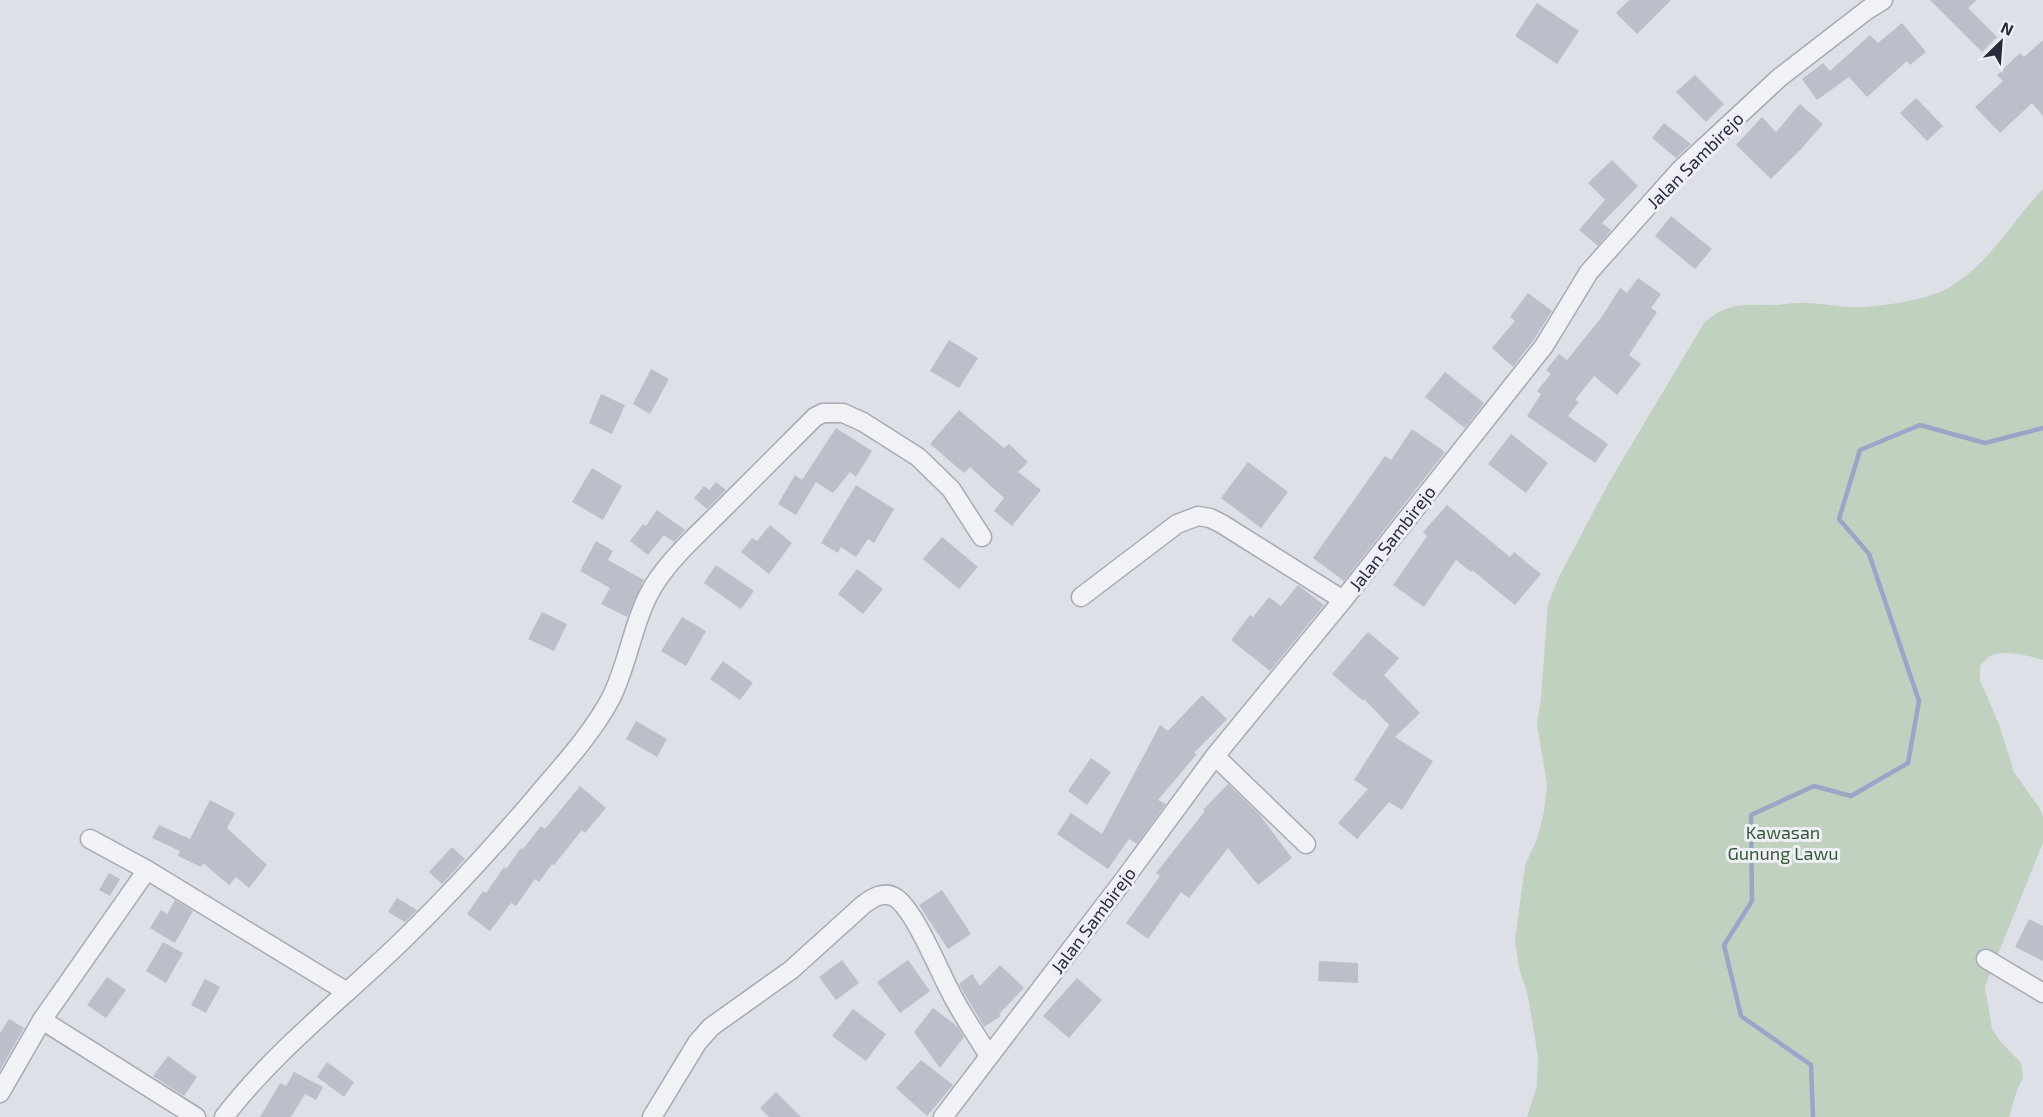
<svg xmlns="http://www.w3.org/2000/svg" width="2043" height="1117" viewBox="0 0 2043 1117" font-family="'Exo 2',sans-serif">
<rect width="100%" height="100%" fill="#dee0e7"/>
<path fill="#c0d1c0" d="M2043,189V660C2029,656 2004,649 1990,656C1987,658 1983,663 1980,666V680L2000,727L2014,772L2040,809L2043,817V843L1985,986L1992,1029L2000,1041L2021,1063L2023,1078L2017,1090L2009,1117H1527L1537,1086L1538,1057L1528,996L1519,968L1515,940L1525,865L1537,839L1544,812L1547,784L1537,725L1541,697L1548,604L1559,577L1608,484L1704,323C1728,302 1743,305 1772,305C1784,305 1796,302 1809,303C1827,304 1845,308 1864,307C1889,305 1926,300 1948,288C1989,265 2011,222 2043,189Z"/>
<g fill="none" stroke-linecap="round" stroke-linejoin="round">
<polyline stroke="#9aa6c7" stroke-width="4.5" points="1813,1117 1811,1065 1741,1016 1724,945 1752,901 1751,815 1814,786 1851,796 1908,763 1919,701 1869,554 1839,519 1860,450 1920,425 1985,443 2043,428"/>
</g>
<g fill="#bcbeca">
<polygon points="1629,0 1671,0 1637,34 1616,13"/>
<polygon points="1930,0 1977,0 1968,8 1997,37 1982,52"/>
<polygon points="1537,3 1579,31 1557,64 1515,36"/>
<polygon points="1902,23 1926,52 1910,65 1907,61 1867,97 1849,77 1817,100 1802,79 1823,63 1830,71 1870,35 1878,43"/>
<polygon points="2043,40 2043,116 2032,103 2000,133 1975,107 2003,81 1997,75 2020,53 2024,57"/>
<polygon points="1695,75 1724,104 1706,122 1676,92"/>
<polygon points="1916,98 1943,126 1927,141 1900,113"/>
<polygon points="1800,104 1823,124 1802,148 1771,179 1736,145 1762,117 1776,132"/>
<polygon points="1664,123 1691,144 1676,158 1652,138"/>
<polygon points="1612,160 1638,186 1602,223 1611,230 1598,246 1579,230 1605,200 1588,183"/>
<polygon points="1671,216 1712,249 1695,269 1655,236"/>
<polygon points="1638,278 1661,294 1651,308 1657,312 1629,355 1641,364 1617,395 1594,376 1575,400 1579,402 1568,416 1608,444 1595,463 1527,416 1541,394 1537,391 1551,374 1546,370 1559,354 1567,360 1601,318 1620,288 1627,293"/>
<polygon points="1528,293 1552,311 1535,338 1513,367 1492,348 1515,321 1510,317"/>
<polygon points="949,340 978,358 959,388 930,371"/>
<polygon points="651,369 669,379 650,414 633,404"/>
<polygon points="1445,372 1484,403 1465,428 1425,397"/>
<polygon points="601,394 625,405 612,434 589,423"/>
<polygon points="959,410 1004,448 1009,444 1028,462 1018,472 1041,490 1012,526 994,511 1004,498 970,467 964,473 930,444"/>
<polygon points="836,428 872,451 856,477 850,472 833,493 816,482 796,515 778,504 795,475 802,480"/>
<polygon points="1412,429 1445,452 1344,581 1313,558 1385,456 1391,460"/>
<polygon points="1511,434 1548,463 1526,493 1488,464"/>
<polygon points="1248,462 1288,492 1261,528 1221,498"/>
<polygon points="592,468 622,486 603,520 572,502"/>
<polygon points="716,482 726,490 707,509 694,498 704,486 709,490"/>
<polygon points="856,485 894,509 874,543 868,539 856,557 841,547 838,553 821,543"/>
<polygon points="1447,505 1510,557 1514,552 1541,574 1515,605 1472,570 1471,572 1456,560 1424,607 1393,585 1427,536 1423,532"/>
<polygon points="657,510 685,530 674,542 664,535 648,555 630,541 643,524 646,526"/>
<polygon points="770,525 792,543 769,574 741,552 752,538 757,541"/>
<polygon points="942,537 978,567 959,589 923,559"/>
<polygon points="596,541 613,551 608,560 644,580 627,617 601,604 610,588 580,571"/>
<polygon points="716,565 754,591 741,609 704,583"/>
<polygon points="857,569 883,589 863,614 838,594"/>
<polygon points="1298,585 1324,605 1270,671 1231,640 1250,615 1253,617 1269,597 1281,606"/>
<polygon points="542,612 567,624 554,651 528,639"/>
<polygon points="682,617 706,631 686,666 661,651"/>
<polygon points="1368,632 1399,658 1384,675 1420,713 1395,737 1433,761 1402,810 1389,802 1357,839 1338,823 1368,789 1354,780 1389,725 1364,699 1363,701 1332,674"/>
<polygon points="723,661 753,683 740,700 710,679"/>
<polygon points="1202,695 1227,719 1194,753 1197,754 1158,800 1166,804 1137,844 1129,839 1108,869 1057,834 1071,813 1102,834 1160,725 1168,731"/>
<polygon points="636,721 667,739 657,757 626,739"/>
<polygon points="1091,758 1111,772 1087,805 1068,791"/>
<polygon points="1228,784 1259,814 1292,858 1258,885 1228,848 1189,898 1181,892 1148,939 1126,923 1160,876 1156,873 1205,811 1203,810"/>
<polygon points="580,786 606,808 585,833 582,830 554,865 552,864 539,882 535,879 516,906 511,903 490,931 467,914 483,891 486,893 504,867 506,869 521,848 523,849 541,826 545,829"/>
<polygon points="210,800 235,813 227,828 267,865 249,888 236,877 229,885 203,863 201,867 178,856 180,851 152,838 159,825 190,839"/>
<polygon points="452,847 465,859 442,884 429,872"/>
<polygon points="109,873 120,879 110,896 99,890"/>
<polygon points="942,890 971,934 948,949 919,905"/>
<polygon points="397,898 417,910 405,922 388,912"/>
<polygon points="175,900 193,911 175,943 150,928 161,910 167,914"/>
<polygon points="2029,919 2043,926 2043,961 2015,947"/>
<polygon points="163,942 183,953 166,983 146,971"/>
<polygon points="842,960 859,983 836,1000 819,977"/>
<polygon points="908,960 930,991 900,1013 877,982"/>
<polygon points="1319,961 1358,963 1358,983 1318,981"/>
<polygon points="1000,965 1024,988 999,1014 1001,1016 984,1027 959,984 972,974 980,986"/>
<polygon points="107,977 126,990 106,1018 87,1005"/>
<polygon points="1077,978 1102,1000 1069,1038 1043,1016"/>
<polygon points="205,979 220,987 206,1013 191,1005"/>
<polygon points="933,1008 958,1027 964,1037 940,1068 914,1032"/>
<polygon points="853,1009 886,1034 866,1061 832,1036"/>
<polygon points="9,1019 24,1028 0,1070 0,1033"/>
<polygon points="168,1056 197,1077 184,1096 153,1076"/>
<polygon points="921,1060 953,1085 927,1116 896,1088"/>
<polygon points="327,1062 354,1082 344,1097 317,1077"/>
<polygon points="294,1072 323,1087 316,1100 305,1094 291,1117 260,1117 280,1083 286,1086"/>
<polygon points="776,1092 801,1117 769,1117 760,1108"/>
</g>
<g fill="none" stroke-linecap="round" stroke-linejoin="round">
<g stroke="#a7aab4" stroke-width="21">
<g id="minor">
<polyline points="1081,597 1177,524 1198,516 1210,518 1222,524 1343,600"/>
<polyline points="1215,756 1306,844"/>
<polyline points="90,839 147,870 347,992"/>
<polyline points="1986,959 2043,993"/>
<polyline points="42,1020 196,1117"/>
<polyline points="0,1093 42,1020 147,870"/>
<path d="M224,1117C276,1049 345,997 405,938C451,893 494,846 535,798C561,767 592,734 611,698C629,662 633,619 654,585C671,558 697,535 719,513C751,481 783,449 815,417L823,413H843L863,422L918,457L951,489L982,537"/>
<path d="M652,1117L697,1043L711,1027L791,970L863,905C872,898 884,890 896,898C915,911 939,971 951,993C962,1015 977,1036 989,1056"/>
<polyline points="943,1117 1123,881 1215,756 1343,600 1544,346 1589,272 1681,169 1779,78 1867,10 1883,0"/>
</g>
</g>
<use href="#minor" stroke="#f1f2f6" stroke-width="18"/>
</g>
<g text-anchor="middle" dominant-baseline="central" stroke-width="6" stroke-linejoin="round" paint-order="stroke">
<g font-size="18" fill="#282b3e" stroke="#eeeff5">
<text transform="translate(1695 160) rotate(-45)">Jalan Sambirejo</text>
<text transform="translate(1392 538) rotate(-52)">Jalan Sambirejo</text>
<text transform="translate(1093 920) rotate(-53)">Jalan Sambirejo</text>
</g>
<g font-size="18" fill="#365937" stroke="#eeeff5">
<text x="1783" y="832">Kawasan<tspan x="1783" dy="21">Gunung Lawu</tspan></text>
</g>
</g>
<g transform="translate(2001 42) rotate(25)" stroke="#eeeff5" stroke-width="4.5" paint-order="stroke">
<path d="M0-4.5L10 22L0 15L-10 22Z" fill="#282b3e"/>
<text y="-9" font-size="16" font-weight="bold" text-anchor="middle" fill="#282b3e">N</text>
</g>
</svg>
